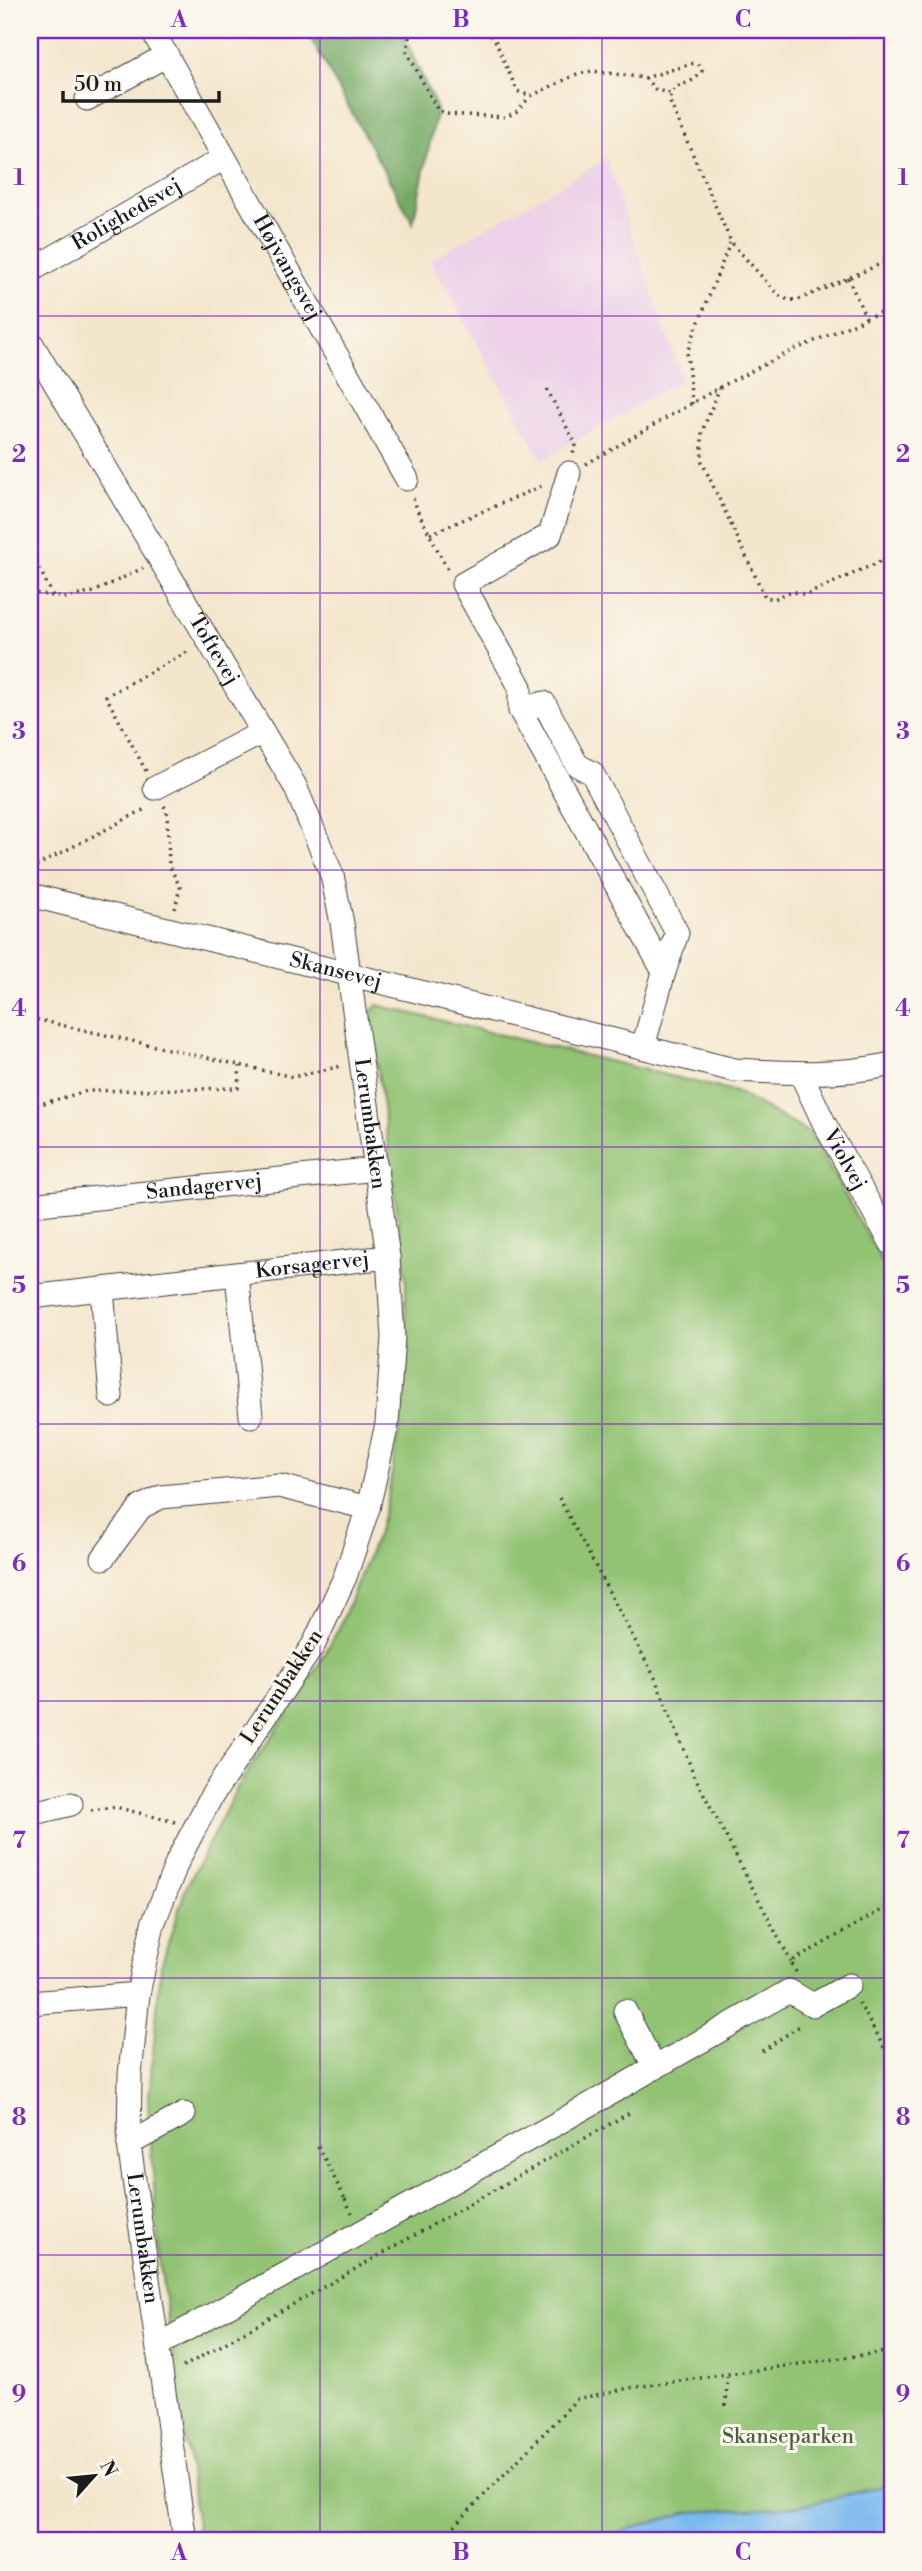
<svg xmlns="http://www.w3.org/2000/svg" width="922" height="2571" viewBox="0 0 922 2571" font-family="'Libre Bodoni',serif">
<rect width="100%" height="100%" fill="#fbf7ec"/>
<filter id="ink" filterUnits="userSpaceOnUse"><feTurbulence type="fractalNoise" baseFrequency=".0143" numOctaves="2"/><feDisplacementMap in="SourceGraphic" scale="14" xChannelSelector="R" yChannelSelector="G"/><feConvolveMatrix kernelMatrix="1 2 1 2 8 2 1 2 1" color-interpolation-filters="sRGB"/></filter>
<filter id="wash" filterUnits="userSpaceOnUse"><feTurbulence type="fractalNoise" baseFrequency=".00686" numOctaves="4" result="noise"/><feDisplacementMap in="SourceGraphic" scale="28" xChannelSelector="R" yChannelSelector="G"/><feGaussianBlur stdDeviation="1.57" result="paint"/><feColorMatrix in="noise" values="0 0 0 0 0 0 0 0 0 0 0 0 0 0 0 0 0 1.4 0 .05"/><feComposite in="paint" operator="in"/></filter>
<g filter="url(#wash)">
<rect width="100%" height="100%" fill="#f4e6cd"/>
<polygon fill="#edd1e9" points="606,159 682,380 542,460 430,260"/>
<polygon fill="#92c373" stroke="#577048" stroke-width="2" points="377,1005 736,1092 811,1134 892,1279 892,2541 199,2541 160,2264 148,2108 161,1966 185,1890 238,1786 310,1680 339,1628 379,1530 388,1496 404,1401 406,1278 370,1013"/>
<polygon fill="#75a965" stroke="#486240" stroke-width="2" points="306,30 401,30 437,109 413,223"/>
<polygon fill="#7ab9ee" stroke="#4b6a85" stroke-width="2" points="892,2484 892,2541 610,2541 622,2531 690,2512 800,2506"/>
</g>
<g filter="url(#ink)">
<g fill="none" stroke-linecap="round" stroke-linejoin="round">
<g stroke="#3c3a37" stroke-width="25">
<g id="minor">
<path id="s1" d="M152,30L407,479"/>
<polyline points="87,99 167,55"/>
<path id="s2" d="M30,271L224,158"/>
<path id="s3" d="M30,341L295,786L332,875L342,923L388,1257L393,1337L387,1424L368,1508L345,1577L314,1644L211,1797L178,1860L153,1924L138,1994L130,2075L129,2144L185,2541"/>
<polyline points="569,473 550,535 463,584 520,687 520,710 664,972 643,1047"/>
<polyline points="520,710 544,703 577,765 592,773 677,933 664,972"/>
<polyline points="155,788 263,732"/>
<path id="s4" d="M30,895L734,1070C787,1073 840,1076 892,1064"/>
<path id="s5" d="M801,1074L824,1123L892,1244"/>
<path id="s6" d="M30,1205L377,1169"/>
<polyline points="237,1274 251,1416"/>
<polyline points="102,1289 111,1396"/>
<path id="s7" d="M30,1297L388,1257"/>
<polyline points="103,1558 141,1507 161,1497 279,1486 368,1508"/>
<polyline points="30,1814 71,1804"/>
<polyline points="30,2003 138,1994"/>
<polyline points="625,2011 655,2068"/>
<polyline points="129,2144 184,2114"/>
<polyline points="158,2345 556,2124 789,1991 813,2005 849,1985"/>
</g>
</g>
<g stroke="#3c3a37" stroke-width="3.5" stroke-dasharray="2 5" stroke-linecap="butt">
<polyline points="410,30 407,52 437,109 445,114 506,117 516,112 530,97"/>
<path d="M486,30L495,40L517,91L531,96L577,74L592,71L645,78L694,63L699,65L702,71C691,89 671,79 670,102L731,242L778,295L788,300H798L892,259"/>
<polyline points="645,78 656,90 670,93"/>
<polyline points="848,278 866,318"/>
<polyline points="720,387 702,432 702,462 765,597 774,599 792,591 806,595 892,556"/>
<polyline points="547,389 576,445 573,454"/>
<polyline points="692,404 687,352 730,243"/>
<polyline points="586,464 720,387 785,354 892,307"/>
<polyline points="413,498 418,512 448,570"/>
<polyline points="430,534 542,486"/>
<polyline points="30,550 53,596"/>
<polyline points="30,595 34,593 66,598 94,592 143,568"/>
<polyline points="146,771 106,696 191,650"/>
<polyline points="164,806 167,811 169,865 180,887 175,909"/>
<polyline points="30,869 147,808"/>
<polyline points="30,1018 293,1077 342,1066"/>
<polyline points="30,1107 87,1091 238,1088 240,1066"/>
<polyline points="559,1498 655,1678 694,1775 791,1962"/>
<polyline points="91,1810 115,1807 175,1822"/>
<polyline points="796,1972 791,1962 892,1904"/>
<polyline points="859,2003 892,2062"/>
<polyline points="762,2051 803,2024"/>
<polyline points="318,2146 345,2199"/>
<polyline points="345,2199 352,2213"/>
<polyline points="183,2367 631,2112"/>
<polyline points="726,2406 727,2376"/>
<polyline points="440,2541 577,2399 629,2388 892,2351"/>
</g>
<use href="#minor" stroke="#fff" stroke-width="23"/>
</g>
</g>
<path fill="none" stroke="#7b2cbf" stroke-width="2" stroke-opacity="0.55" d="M320,30V2541M602,30V2541M30,316H892M30,593H892M30,870H892M30,1147H892M30,1424H892M30,1701H892M30,1978H892M30,2255H892"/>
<g text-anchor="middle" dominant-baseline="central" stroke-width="6" stroke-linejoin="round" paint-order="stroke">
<g font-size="21" fill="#1c1c1c" stroke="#fbf7ec">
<text stroke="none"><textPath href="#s2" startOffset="112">Rolighedsvej</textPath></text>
<text stroke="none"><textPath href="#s1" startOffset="273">Højvangsvej</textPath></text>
<text stroke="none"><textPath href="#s3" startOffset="359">Toftevej</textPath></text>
<text stroke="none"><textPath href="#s4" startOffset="315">Skansevej</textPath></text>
<text stroke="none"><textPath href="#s3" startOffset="866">Lerumbakken</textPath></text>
<text stroke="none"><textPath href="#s5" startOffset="96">Violvej</textPath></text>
<text stroke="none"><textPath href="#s6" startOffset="175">Sandagervej</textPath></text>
<text stroke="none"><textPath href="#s7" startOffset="284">Korsagervej</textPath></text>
<text transform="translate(282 1687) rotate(-57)">Lerumbakken</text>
<text stroke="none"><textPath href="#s3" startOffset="2042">Lerumbakken</textPath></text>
</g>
<g font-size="21" fill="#4b5f3f" stroke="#fbf7ec">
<text x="788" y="2437">Skanseparken</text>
</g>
</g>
<rect width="922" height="2571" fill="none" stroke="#fbf7ec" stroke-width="77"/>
<g transform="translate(94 2476) rotate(63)" stroke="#fbf7ec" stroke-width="5" paint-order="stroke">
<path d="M0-5L12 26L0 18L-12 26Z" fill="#1c1c1c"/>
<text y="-10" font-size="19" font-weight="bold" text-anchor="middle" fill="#1c1c1c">N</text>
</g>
<path d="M63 91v10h156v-10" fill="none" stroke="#1c1c1c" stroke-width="3.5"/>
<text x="74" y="91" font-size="21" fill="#1c1c1c" stroke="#fbf7ec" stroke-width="5" paint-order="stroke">50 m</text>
<rect x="38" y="38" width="846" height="2494" fill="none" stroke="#7b2cbf" stroke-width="2.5"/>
<g font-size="23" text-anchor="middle" font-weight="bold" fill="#7b2cbf">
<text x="179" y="27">A</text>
<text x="461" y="27">B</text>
<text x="743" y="27">C</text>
<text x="19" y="185">1</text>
<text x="903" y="185">1</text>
<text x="19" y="462">2</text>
<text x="903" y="462">2</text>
<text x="19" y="739">3</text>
<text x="903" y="739">3</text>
<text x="19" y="1016">4</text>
<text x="903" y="1016">4</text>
<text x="19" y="1293">5</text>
<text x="903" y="1293">5</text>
<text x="19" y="1571">6</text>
<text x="903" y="1571">6</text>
<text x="19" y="1848">7</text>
<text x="903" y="1848">7</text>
<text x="19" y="2125">8</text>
<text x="903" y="2125">8</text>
<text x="19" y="2402">9</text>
<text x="903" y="2402">9</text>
<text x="179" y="2560">A</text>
<text x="461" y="2560">B</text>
<text x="743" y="2560">C</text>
</g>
</svg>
